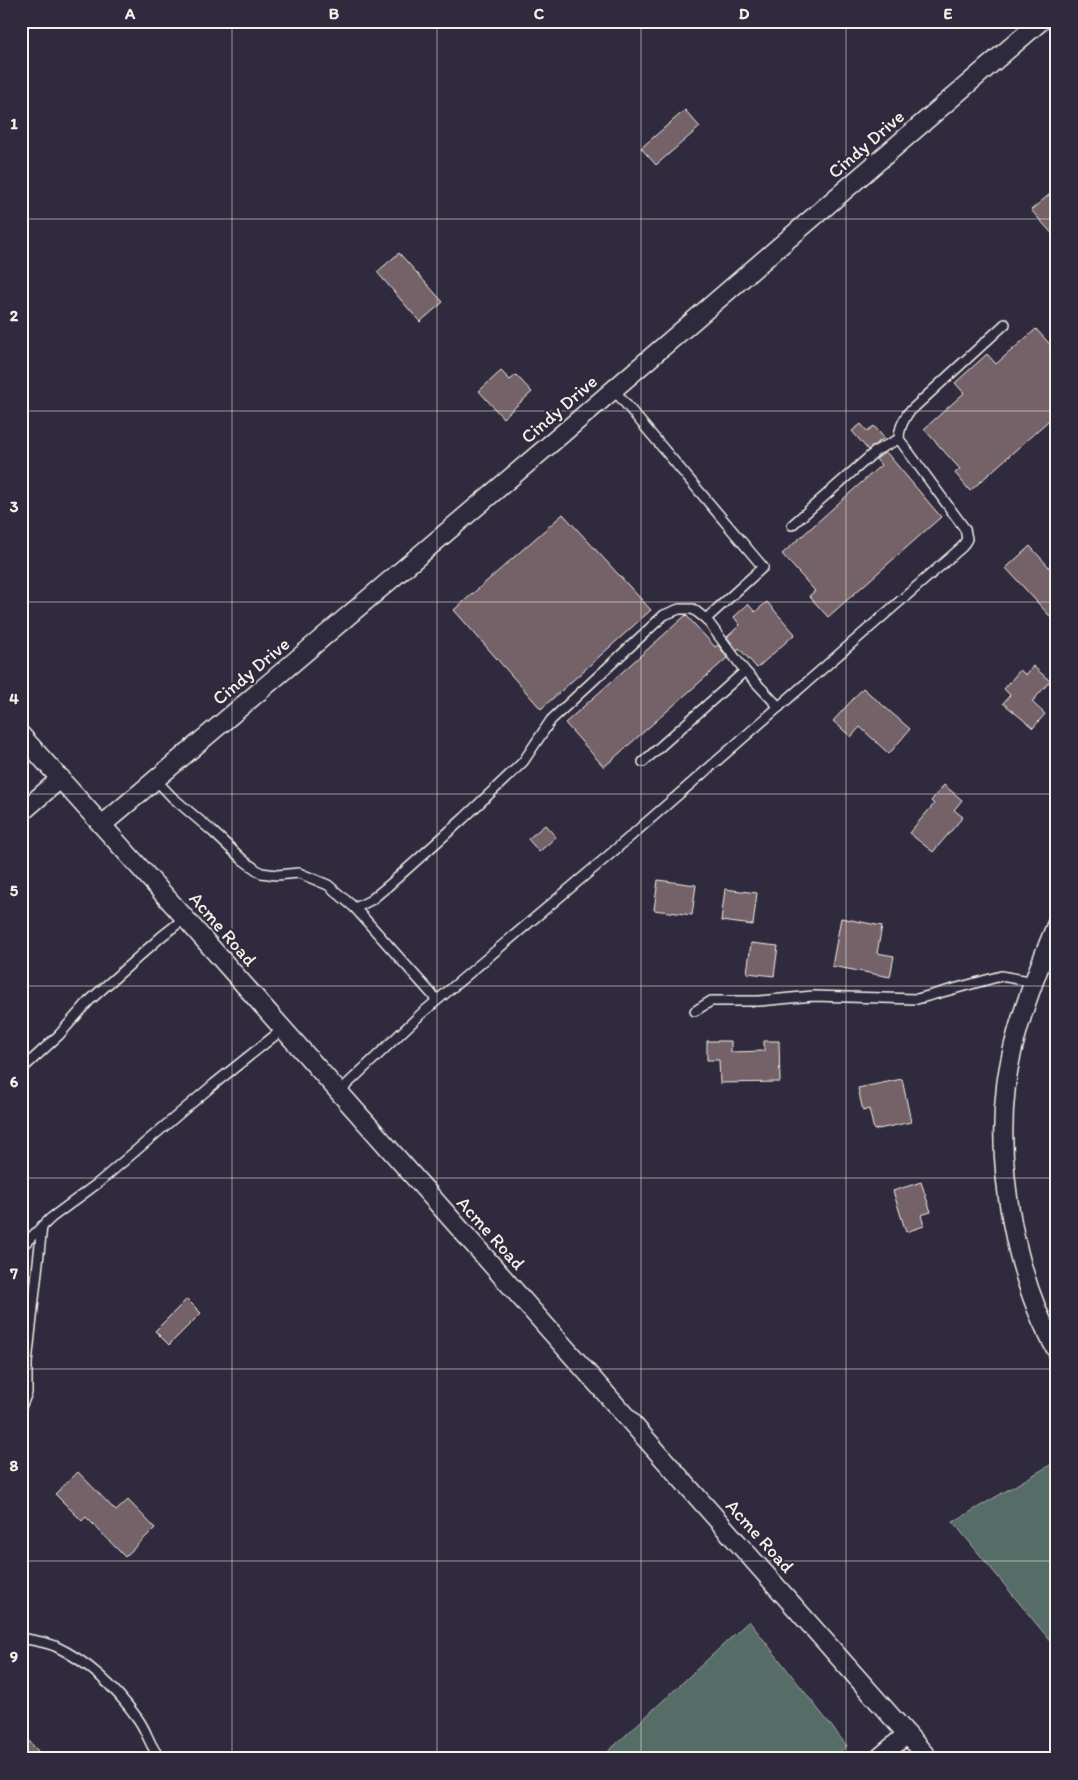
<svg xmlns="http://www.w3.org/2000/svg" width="1078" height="1780" viewBox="0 0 1078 1780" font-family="Itim,sans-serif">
<rect width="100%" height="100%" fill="#2f2a3d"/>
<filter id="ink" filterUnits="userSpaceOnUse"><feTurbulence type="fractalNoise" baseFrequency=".02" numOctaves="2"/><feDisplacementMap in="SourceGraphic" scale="10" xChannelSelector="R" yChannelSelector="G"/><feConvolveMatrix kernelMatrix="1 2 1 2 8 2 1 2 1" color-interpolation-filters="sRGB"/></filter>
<g filter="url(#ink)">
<g fill="#576c66" stroke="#a6aea7">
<polygon points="1057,1461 1057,1649 953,1522"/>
<polygon points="749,1621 847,1746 831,1759 600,1759"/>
</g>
<g fill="#756269" stroke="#f4f1e8">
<polygon points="685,110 700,127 656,165 641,148"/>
<polygon points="1057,188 1057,239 1031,210"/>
<polygon points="399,253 443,302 420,322 377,272"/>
<polygon points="1036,329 1057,352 1057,413 970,491 955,473 960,469 924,429 964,393 955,383 987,354 996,364"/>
<polygon points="501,371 510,380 516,375 532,392 503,418 479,391"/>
<polygon points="861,424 867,431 874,426 884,438 868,450 852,431"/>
<polygon points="886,452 941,517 828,617 809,596 815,591 782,554 881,465 876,459"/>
<polygon points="563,514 651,610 541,709 454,610"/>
<polygon points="1030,546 1057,576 1057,624 1006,568"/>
<polygon points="767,602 795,634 757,668 739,648 737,650 727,637 740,625 734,617 748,604 755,612"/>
<polygon points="686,615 715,647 718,645 727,658 604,767 565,723"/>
<polygon points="1033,666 1050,681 1032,702 1045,714 1033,728 1003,703 1010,695 1004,689 1020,670 1026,675"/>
<polygon points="863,688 910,729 889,754 860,727 851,737 833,721"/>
<polygon points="944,785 962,800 954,810 963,817 933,852 909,833 934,804 931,801"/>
<polygon points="545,825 556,837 539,852 528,839"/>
<polygon points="658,880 696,885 692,915 654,910"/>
<polygon points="725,889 757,893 753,925 721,921"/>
<polygon points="841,918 882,926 877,953 894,956 890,977 832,966"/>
<polygon points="751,943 778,946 774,976 747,973"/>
<polygon points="707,1041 731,1041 731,1052 764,1051 764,1041 779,1041 780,1082 720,1083 719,1060 707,1060"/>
<polygon points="902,1079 911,1122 874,1130 869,1109 863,1111 858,1088"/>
<polygon points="921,1182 931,1212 921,1215 924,1226 906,1232 893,1191"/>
<polygon points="187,1299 201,1313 169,1345 155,1331"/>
<polygon points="78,1472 116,1511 128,1500 155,1528 125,1557 86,1517 82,1521 55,1494"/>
<polygon points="21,1732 45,1759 21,1759"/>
</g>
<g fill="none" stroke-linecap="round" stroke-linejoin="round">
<g stroke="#f4f1e8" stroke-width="12">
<g id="service">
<polyline points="614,390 763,567 706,619 745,671 643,762"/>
<polyline points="792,525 877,450 899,439"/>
<polyline points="745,671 779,707"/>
<polyline points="156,780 172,797 212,831 243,860 261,873 277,875 299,873 328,885 355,908 437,1000"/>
<polyline points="355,908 371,900 388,886 464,818 523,762 551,720 664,615 679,609 693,609 706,619"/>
<polyline points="695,1011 711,1001 759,1001 813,996 917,999 1001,976 1035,982"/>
<polyline points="21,1070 59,1035 89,1001 108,984 162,936 185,918"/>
<path d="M339,1092L421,1014L608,856L962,547L967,539L965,529L899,439C899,428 903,422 908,413L1005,324"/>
<polyline points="21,1247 51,1218 98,1183 214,1084 283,1029"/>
<polyline points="21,1407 27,1393 27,1363 42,1226"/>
<path d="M21,1638C32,1640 45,1642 55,1646C89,1662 116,1688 138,1719C148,1733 149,1746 161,1759"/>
</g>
</g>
<g stroke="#f4f1e8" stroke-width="21">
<g id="minor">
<polyline points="21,735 185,918 929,1759"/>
<polyline points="21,813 61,778"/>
<polyline points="102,825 555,440 1041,21"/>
<path d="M1057,923C1037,971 1012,1034 1006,1086C996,1169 1015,1278 1057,1351"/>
<polyline points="878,1759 907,1734"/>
</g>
</g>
<use href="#service" stroke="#2f2a3d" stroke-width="9"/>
<use href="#minor" stroke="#2f2a3d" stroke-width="18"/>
</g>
</g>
<path fill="none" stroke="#f4f1e8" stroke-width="1" stroke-opacity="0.55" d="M232,21V1759M437,21V1759M641,21V1759M846,21V1759M21,219H1057M21,411H1057M21,602H1057M21,794H1057M21,986H1057M21,1178H1057M21,1369H1057M21,1561H1057"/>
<g text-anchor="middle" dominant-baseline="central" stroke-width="4" stroke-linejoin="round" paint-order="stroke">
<g font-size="19" fill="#f4f1e8" stroke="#2f2a3d">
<text transform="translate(866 144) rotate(-41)">Cindy Drive</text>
<text transform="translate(559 409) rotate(-41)">Cindy Drive</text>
<text transform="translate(251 671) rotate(-40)">Cindy Drive</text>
<text transform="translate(223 929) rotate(49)">Acme Road</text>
<text transform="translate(491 1233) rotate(48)">Acme Road</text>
<text transform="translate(760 1536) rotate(48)">Acme Road</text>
</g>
</g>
<rect width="1078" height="1780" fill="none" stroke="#2f2a3d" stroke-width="55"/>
<rect x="28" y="28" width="1022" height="1724" fill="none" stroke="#f4f1e8" stroke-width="2"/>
<g font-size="16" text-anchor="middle" font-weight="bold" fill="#f4f1e8">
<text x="130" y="19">A</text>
<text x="334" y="19">B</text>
<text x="539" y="19">C</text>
<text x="744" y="19">D</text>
<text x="948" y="19">E</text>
<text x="14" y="129">1</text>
<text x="14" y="321">2</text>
<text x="14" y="512">3</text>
<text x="14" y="704">4</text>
<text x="14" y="896">5</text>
<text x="14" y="1087">6</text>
<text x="14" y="1279">7</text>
<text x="14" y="1471">8</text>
<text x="14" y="1662">9</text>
</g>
</svg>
